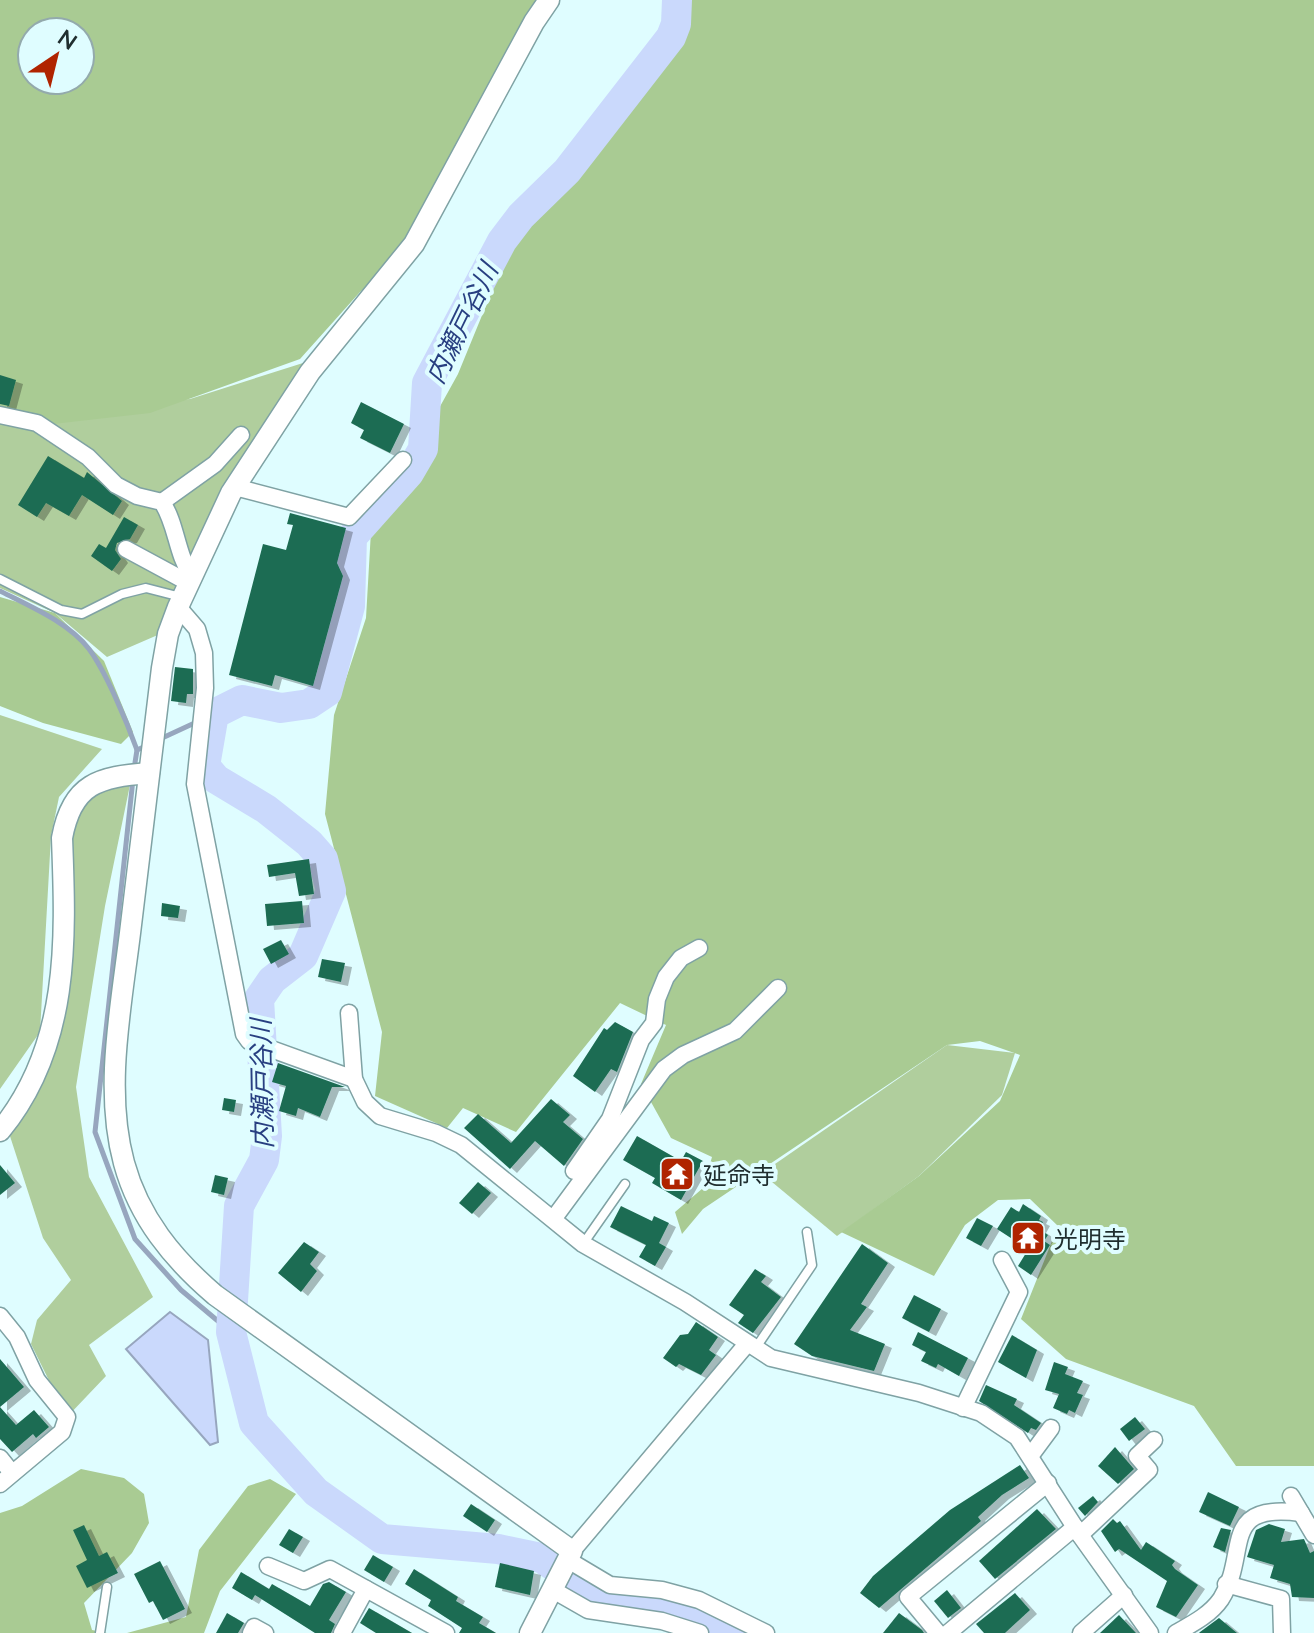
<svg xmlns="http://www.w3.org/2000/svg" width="1314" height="1633" viewBox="0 0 1314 1633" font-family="Lato,'Noto Sans JP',sans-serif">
<defs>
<filter id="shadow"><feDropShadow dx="7" dy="4" stdDeviation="0" flood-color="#0004"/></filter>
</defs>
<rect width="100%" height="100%" fill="#dffdff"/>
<g fill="#b0ce9d">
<polygon points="303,363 245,460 160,634 107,657 55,613 0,588 0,415 190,399"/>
<polygon points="0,715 102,749 59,797 51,836 40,1032 0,1089"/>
<polygon points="131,780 105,906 76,1087 89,1177 153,1297 89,1345 106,1376 67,1417 31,1344 37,1320 71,1280 43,1238 8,1130 53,1027 65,820 91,791"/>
<polygon points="947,1045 1015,1053 1002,1095 919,1176 837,1236 772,1182 775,1164"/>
</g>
<g fill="#a9cb93" fill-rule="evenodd">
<path d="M0,0H559L405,253L360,292L300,359L150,413L53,424L0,415ZM32,32H80V80H32Z"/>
<polygon points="678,0 1314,0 1314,1466 1236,1466 1194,1406 1066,1359 1021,1319 1058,1226 1030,1199 998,1200 965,1225 934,1276 841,1232 919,1176 1000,1101 1020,1055 980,1041 947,1045 703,1209 682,1234 675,1212 703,1188 712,1157 671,1138 641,1084 666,1025 620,1003 516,1132 463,1108 447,1128 375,1096 382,1032 325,814 334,715 366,618 371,531 458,374 515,235 675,40"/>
<polygon points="0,597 55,613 104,661 133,732 121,744 43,723 0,706"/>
<polygon points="81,1469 124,1478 144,1494 149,1523 132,1553 84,1603 92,1630 107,1633 0,1633 0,1513 22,1506"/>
<polygon points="270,1479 296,1494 220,1591 204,1633 127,1633 186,1617 199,1550 248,1486"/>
</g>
<polygon fill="#cad9fc" stroke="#97a6be" stroke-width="2" points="170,1312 208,1340 218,1442 210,1445 126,1349"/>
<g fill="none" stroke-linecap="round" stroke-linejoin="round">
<g stroke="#97a6be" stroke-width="5">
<path d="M0,591C29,606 68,622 89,649C106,672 127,722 137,750L148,745"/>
<polyline points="160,739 214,714"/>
<polyline points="134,769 137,750"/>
<polyline points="133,779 95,1132 135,1239 181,1290 231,1332"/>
</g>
<polyline stroke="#cad9fc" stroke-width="30" points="677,0 676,24 671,37 567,171 521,216 502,241 427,383 423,449 409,473 352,537 350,606 327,692 309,704 281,708 242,700 214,714 205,766 216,779 266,809 309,843 323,859 331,891 303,956 272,980 259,999 267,1136 264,1160 239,1206 231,1332 254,1423 316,1492 382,1539 498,1549 541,1558 592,1591 622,1602 679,1608 740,1633"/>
</g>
<g fill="#1f6c53" filter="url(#shadow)">
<polygon points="0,375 16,380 9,406 0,404"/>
<polygon points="361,402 404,424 390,453 360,438 364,430 351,423"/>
<polygon points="48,456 84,478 87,472 122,501 113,515 82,495 69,516 46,503 37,517 18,505"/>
<polygon points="290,513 346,528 337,563 343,576 313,686 275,675 272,686 229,675 263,544 286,550 293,525 287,524"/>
<polygon points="124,517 138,525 130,539 117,543 115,550 121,559 112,571 91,556 99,544 106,548"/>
<polygon points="175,667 193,669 193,694 187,694 186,703 171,701"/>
<polygon points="309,859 314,894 299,896 295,873 269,877 267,865"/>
<polygon points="302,901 304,923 267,926 265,904"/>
<polygon points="162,903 180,906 178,918 161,916"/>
<polygon points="281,940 289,954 271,964 263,949"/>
<polygon points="322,959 345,963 341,982 318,977"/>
<polygon points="615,1022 633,1032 617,1072 611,1069 595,1092 573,1076 604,1028 607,1030"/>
<polygon points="278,1063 345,1087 332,1087 320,1117 298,1108 296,1116 279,1111 286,1086 272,1082"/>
<polygon points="224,1098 236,1100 234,1112 222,1110"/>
<polygon points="551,1099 570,1115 563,1122 583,1139 564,1166 535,1141 510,1169 464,1128 478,1114 511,1143"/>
<polygon points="637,1136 681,1161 686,1152 703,1161 681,1200 652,1183 655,1178 623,1160"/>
<polygon points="0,1165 15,1183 0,1195"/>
<polygon points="215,1175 228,1178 224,1195 211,1192"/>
<polygon points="478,1182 491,1193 472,1214 459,1203"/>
<polygon points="1023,1204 1041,1216 1039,1220 1043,1222 1039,1229 1048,1235 1044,1241 1050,1245 1031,1275 1018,1266 1026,1253 1014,1246 1017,1242 997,1229 1011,1207 1019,1212"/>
<polygon points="621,1206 652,1221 654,1216 669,1223 659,1243 666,1247 655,1266 639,1257 646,1245 610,1227"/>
<polygon points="977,1218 993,1226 981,1246 966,1238"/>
<polygon points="304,1242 319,1252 310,1264 317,1271 301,1292 278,1273"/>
<polygon points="862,1244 888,1263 861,1304 867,1307 850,1330 885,1344 874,1371 812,1356 794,1344"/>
<polygon points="755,1269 766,1276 761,1282 781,1297 753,1333 738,1323 744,1315 729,1305"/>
<polygon points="914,1295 941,1309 929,1332 902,1318"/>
<polygon points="696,1322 718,1337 709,1350 716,1355 701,1375 679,1364 676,1367 663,1358 680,1335 688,1334"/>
<polygon points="918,1332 968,1358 959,1376 938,1364 936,1368 921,1361 926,1352 912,1345"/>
<polygon points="1012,1335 1037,1350 1026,1378 998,1362"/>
<polygon points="0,1359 24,1387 0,1407 16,1425 34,1410 49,1427 36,1438 33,1434 12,1452 0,1439"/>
<polygon points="1054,1362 1068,1367 1065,1374 1083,1381 1077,1393 1083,1395 1075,1413 1069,1410 1067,1414 1053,1408 1059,1394 1045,1390"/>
<polygon points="986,1385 1017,1399 1014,1405 1041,1423 1036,1430 1031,1428 1028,1433 979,1401"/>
<polygon points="1135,1417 1145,1429 1129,1441 1120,1429"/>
<polygon points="1115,1447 1134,1469 1118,1484 1098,1466"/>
<polygon points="1020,1465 1029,1478 1002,1495 978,1517 981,1521 879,1608 860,1593 873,1576 950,1510"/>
<polygon points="1208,1492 1239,1507 1230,1526 1199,1512"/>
<polygon points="1093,1496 1098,1502 1085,1516 1078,1508"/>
<polygon points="471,1504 495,1520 487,1532 463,1516"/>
<polygon points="1037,1509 1056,1529 995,1579 979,1561"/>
<polygon points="1113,1519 1117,1523 1120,1521 1141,1550 1146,1542 1175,1561 1172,1565 1175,1569 1198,1585 1176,1617 1156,1607 1167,1581 1119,1549 1115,1552 1101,1531"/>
<polygon points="1269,1524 1285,1529 1281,1542 1304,1539 1310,1553 1314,1551 1314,1598 1292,1597 1290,1584 1270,1578 1274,1565 1247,1557 1256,1530"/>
<polygon points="84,1525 99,1556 107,1552 118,1573 87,1588 76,1566 87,1560 73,1530"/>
<polygon points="1221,1528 1231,1530 1225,1552 1213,1547"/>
<polygon points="289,1529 303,1537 293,1553 279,1545"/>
<polygon points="373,1555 393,1567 384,1582 364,1570"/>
<polygon points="160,1561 185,1609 163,1620 153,1601 149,1603 134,1574"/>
<polygon points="500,1563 534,1571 530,1595 495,1587"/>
<polygon points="414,1569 458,1597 456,1601 483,1617 479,1623 496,1633 459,1633 462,1628 428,1606 431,1600 405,1584"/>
<polygon points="241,1572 269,1589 272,1584 310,1606 323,1584 329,1582 346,1592 329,1620 335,1624 331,1633 315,1633 255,1595 252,1600 232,1588"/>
<polygon points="947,1590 961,1608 948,1618 934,1601"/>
<polygon points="1015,1593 1030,1610 1005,1633 984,1633 976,1624"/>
<polygon points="369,1608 412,1633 376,1633 360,1623"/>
<polygon points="227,1613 244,1623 238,1633 216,1633"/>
<polygon points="899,1613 922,1630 924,1633 883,1633"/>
<polygon points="1119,1615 1136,1633 1100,1633"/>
<polygon points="1219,1618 1237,1633 1199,1633 1200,1632"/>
</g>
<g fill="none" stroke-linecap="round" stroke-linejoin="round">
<g stroke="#7fa2a4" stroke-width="11">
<g id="service">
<polyline points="0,579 61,610 82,614 122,594 146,588 181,597"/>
<polyline points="583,1244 625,1184"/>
<polyline points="755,1349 812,1265 807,1232"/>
<polyline points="100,1633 107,1587"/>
</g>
</g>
<g stroke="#7fa2a4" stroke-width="19">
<g id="minor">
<path d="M0,415L37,423L88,457L116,485L137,496L162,502C177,525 176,553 192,577"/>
<polyline points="235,487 349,517 403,460"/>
<polyline points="162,502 215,464 241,435"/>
<polyline points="126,549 189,583"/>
<polyline points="178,607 197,629 204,653 205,688 195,784 244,1034 249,1041 354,1079"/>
<polyline points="349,1013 354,1079 365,1102 380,1116 436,1133 461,1145 583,1244 685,1302 771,1358 919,1393 981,1413 1017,1437 1080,1535 1150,1633"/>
<polyline points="574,1171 610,1119 641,1040 654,1023 657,999 666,977 681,958 699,948"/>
<polyline points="554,1218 664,1069 683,1055 735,1031 778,988"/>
<polyline points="0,1316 17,1337 37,1380 67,1417 62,1432 0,1484"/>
<polyline points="963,1408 1019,1292 1002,1260"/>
<polyline points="1031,1455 1051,1428"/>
<polyline points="0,1458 12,1473"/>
<polyline points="1291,1496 1314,1535"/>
<polyline points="1080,1535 1149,1470 1137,1456 1154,1440"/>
<polyline points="572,1551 746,1345"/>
<polyline points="568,1560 610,1585 662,1590 699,1600 766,1633"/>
<polyline points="268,1566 304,1581 330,1569 446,1633"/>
<polyline points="1226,1584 1281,1599 1282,1633"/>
<polyline points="553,1590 588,1610 662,1621 700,1633"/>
<polyline points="251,1633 254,1627 265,1633"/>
<polyline points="342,1633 366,1589"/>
<polyline points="938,1633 908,1597 1048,1483"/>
<polyline points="948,1633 1075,1527"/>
<polyline points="1081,1633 1124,1595"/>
<path d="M1176,1633C1192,1624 1210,1615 1221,1599C1250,1553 1218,1502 1301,1513"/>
</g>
</g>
<g stroke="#7fa2a4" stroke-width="23">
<g id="tertiary">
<path d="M0,1131C70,1046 66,941 62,838C72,783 99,777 149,773"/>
<path d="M530,1633L572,1551L215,1295C173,1259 139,1218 124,1163C104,1090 121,1007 130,933C141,845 151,756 162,668L168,634L178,607L231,493L310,372L414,244L534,22L549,0"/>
</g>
</g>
<use href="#service" stroke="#fff" stroke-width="8"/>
<use href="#minor" stroke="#fff" stroke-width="16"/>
<use href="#tertiary" stroke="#fff" stroke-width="20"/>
</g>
<defs>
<g id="temple-square" transform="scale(1.8)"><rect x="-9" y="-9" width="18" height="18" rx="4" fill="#b02400" stroke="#dffdff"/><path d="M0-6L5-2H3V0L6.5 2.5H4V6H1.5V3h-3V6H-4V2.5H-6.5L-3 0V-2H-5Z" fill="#fff"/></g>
</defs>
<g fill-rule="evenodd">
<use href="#temple-square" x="677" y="1174"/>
<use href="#temple-square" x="1028" y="1238"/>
</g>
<g text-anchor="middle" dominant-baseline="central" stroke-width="8" stroke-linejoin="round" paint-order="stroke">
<g font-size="24" fill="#202e2f" stroke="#dffdff" text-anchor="start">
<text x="703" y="1174">延命寺</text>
<text x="1054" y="1238">光明寺</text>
</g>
<g font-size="26" font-style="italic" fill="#283f81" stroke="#dffdff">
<text transform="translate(461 323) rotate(-64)">内瀬戸谷川</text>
<text transform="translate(261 1084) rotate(-91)">内瀬戸谷川</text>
</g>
</g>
<g transform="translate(56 56) rotate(35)"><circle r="38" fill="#dffdff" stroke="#93aaac" stroke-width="2"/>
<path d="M0-6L14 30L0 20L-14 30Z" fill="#b02400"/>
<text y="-12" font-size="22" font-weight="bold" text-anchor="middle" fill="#202e2f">N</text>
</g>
</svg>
